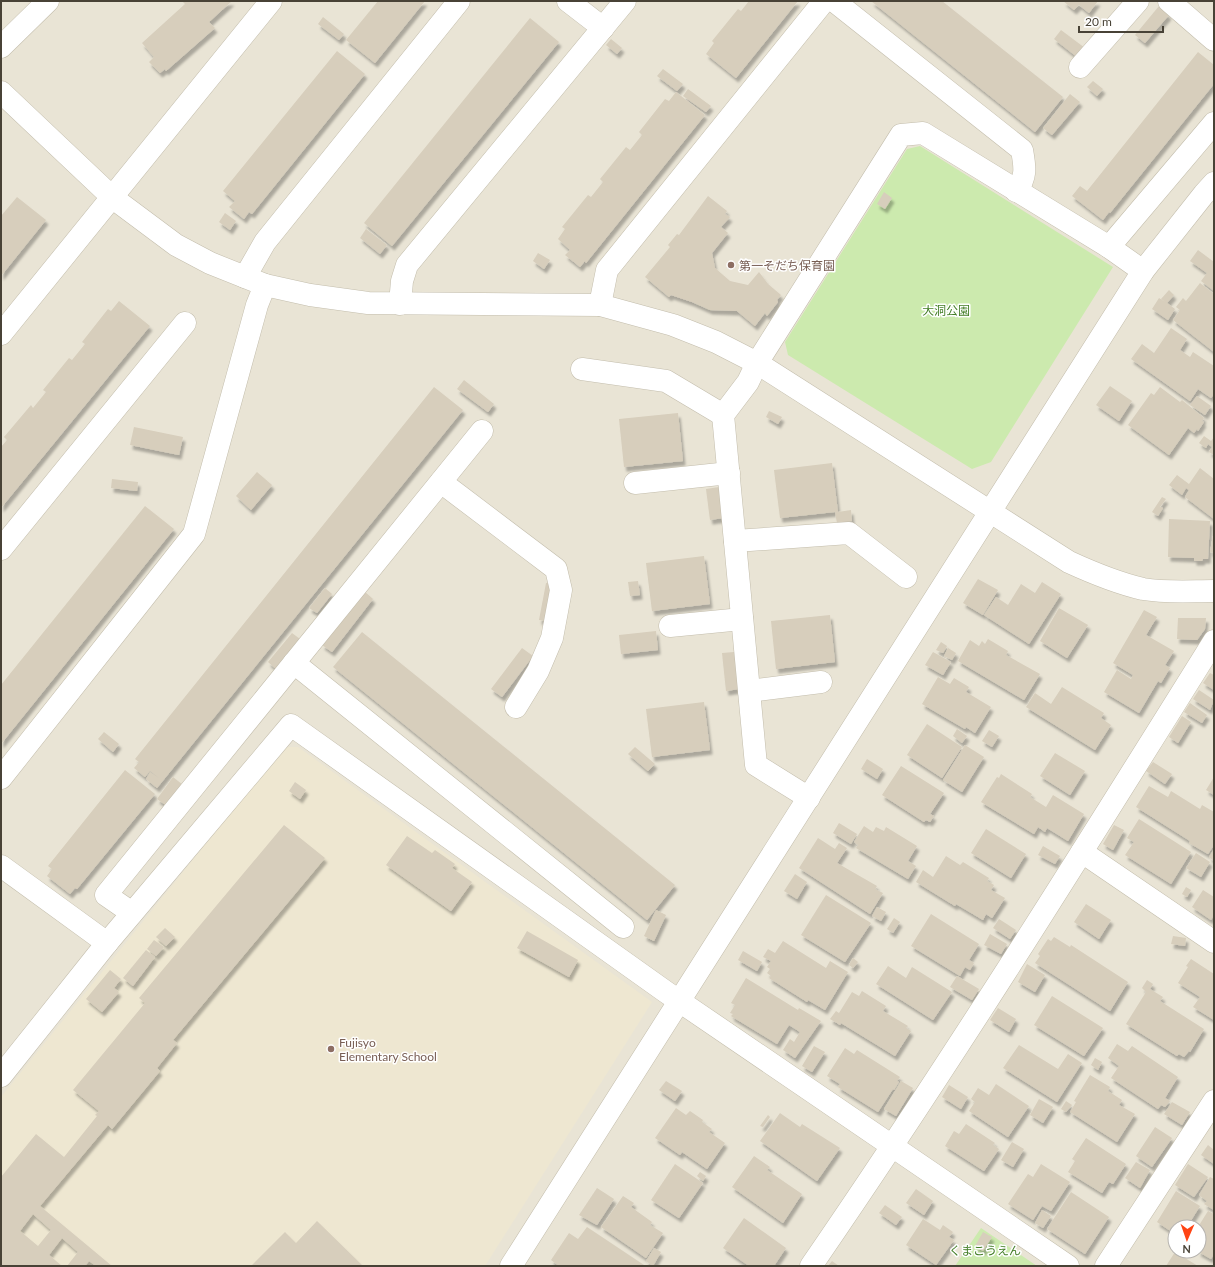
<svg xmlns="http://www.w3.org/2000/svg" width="1215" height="1267" viewBox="0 0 1215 1267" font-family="Lato,'Noto Sans JP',sans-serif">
<defs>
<filter id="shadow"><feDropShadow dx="2.5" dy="4.5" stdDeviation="1" flood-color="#0004"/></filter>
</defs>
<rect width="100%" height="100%" fill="#f4f1e7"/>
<path fill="#e9e4d5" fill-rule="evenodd" d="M1,1H1214V1266H1ZM1175,1227H1199V1251H1175Z"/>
<polygon fill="#eee7d1" points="284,747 298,747 652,1002 485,1266 1,1266 1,1097"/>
<g fill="#cceaae">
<polygon points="920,146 1113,267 991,462 972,469 788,355 785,342 907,149"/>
<polygon points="981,1228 1037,1266 955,1266"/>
</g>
<g fill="#d7cebc" fill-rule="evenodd" filter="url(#shadow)">
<polygon points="182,1 232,1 209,22 215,28 166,71 165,69 160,73 149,62 154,57 142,43 185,4"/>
<polygon points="378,1 425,1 375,63 346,40"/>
<polygon points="749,1 798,1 736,78 706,54 714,43 712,41 738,9 741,11"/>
<polygon points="871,1 942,1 1063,97 1035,132"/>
<polygon points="1063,1 1098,1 1089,13 1079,5 1074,10"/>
<polygon points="1159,6 1169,15 1145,43 1135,35"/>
<polygon points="323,17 344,34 339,40 318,24"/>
<polygon points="530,18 559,42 392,246 364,223"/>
<polygon points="1061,30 1085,48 1077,57 1054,39"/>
<polygon points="611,39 622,48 617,54 606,45"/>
<polygon points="337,51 365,74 252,214 249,212 244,219 229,207 235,201 223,191"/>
<polygon points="1198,52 1214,65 1214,84 1110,213 1109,212 1103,220 1072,196 1080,186 1087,191"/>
<polygon points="663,69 683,84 677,91 657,76"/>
<polygon points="1093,81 1103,89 1097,96 1087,87"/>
<polygon points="688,89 711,106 706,112 683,96"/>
<polygon points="676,92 705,115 586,263 585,261 580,267 565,255 570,250 558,239 565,229 562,227 588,195 591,197 603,182 600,179 626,147 630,150 642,135 639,132 665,99 669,101"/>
<polygon points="1070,94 1080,102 1052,135 1043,128"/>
<polygon points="884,192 892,198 885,209 877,204"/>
<polygon points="708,196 727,211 725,214 730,217 721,227 728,233 712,253 715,268 730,281 748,285 759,272 768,284 781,295 777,300 778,302 767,316 765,313 755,326 737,311 710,310 692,302 671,295 669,297 645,277 670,247 668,245 677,234 679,235"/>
<polygon points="17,197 46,220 1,276 1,216"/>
<polygon points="225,213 236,221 230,230 219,222"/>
<polygon points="366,229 387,245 380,254 360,238"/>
<polygon points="1198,250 1214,262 1214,291 1201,281 1207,273 1190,261"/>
<polygon points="538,253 550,260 544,269 533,261"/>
<polygon points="1200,283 1214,294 1214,352 1173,320 1180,310 1176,307 1183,298 1186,301"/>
<polygon points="1169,290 1174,295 1167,303 1175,309 1168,320 1152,309 1159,298 1167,303 1161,299"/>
<polygon points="119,301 150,326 1,508 1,447 7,440 4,437 31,405 33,408 46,392 43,390 69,358 72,360 85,344 82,342 108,309 111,311"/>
<polygon points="1171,328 1187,339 1180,350 1190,357 1193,352 1214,366 1214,394 1211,398 1198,389 1190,401 1131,359 1142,344 1154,353"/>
<polygon points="464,380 494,404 488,412 457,389"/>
<polygon points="1110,386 1132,401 1119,421 1096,405"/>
<polygon points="434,387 463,410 157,788 146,779 150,772 159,778 150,771 145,777 134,768 139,762 135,759"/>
<polygon points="1160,387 1180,402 1182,400 1204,418 1202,421 1204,422 1198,431 1197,429 1194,433 1188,428 1169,455 1128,425 1151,393 1154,395"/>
<polygon points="1197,396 1211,406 1205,415 1190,405"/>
<polygon points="769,411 782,417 778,424 766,417"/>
<polygon points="678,413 683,461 624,467 619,419"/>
<polygon points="134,427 183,437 179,455 130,445"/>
<polygon points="1204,436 1211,441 1214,437 1214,455 1209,452 1212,447 1208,444 1206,448 1199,443"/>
<polygon points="832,463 838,512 851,510 852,521 837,523 835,512 780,518 774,470"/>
<polygon points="1200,468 1214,479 1214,519 1185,497 1189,490 1186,488 1182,495 1169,485 1177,475 1189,484"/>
<polygon points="257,472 272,485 251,510 236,496"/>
<polygon points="112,479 138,482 137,491 111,488"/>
<polygon points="719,487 723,518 710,520 706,489"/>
<polygon points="1162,497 1166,499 1160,507 1163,508 1158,516 1152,512"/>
<polygon points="145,506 174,529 1,744 1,685"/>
<polygon points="1169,519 1210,521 1208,559 1203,559 1202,561 1194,561 1194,558 1168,557"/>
<polygon points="1213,536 1214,536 1214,553 1210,552"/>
<polygon points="704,556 710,604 652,611 646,563"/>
<polygon points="978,579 998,590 983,615 963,603"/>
<polygon points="638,581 640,595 630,596 628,582"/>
<polygon points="1042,582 1061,594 1029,644 984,615 996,597 1008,605 1021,584 1035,593"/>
<polygon points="546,583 553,584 547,621 539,620"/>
<polygon points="325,588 332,594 317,613 309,608"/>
<polygon points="364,591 373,599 332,652 322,645"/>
<polygon points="1059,608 1088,625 1067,658 1040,641"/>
<polygon points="1144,610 1157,617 1146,635 1174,651 1165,665 1170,668 1161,683 1158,681 1139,713 1104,692 1117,670 1131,679 1133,675 1113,663"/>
<polygon points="830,615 835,662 776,669 771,621"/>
<polygon points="1178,618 1206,618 1205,629 1197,640 1177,639"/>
<polygon points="656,631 658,650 621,654 619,635"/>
<polygon points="362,632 675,885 647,920 333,667"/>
<polygon points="292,633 300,639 276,669 268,662"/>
<polygon points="988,639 1008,651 1006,655 1040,674 1024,700 958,661 970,640 979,646 982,641 985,644"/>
<polygon points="941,642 947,646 943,653 936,650"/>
<polygon points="522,648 533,656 502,697 491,689"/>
<polygon points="948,648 956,653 952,660 944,656"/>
<polygon points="734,652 739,689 726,691 722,653"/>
<polygon points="933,652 951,662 943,675 925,665"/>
<polygon points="1210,673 1214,675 1214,690 1203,683"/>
<polygon points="938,677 950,684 954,678 969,687 966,692 991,707 975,733 966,727 965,729 922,704"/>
<polygon points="1062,687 1104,713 1101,718 1111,725 1095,750 1026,707 1035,693 1051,704"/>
<polygon points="1199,690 1214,700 1210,710 1193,699"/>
<polygon points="704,702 710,750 652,757 646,709"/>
<polygon points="1190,703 1207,715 1202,723 1184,712"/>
<polygon points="1182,716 1191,722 1178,743 1169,737"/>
<polygon points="927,724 962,747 942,778 907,755"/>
<polygon points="957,729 967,736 962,743 953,736"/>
<polygon points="989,730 999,736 992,747 982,741"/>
<polygon points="104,732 119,744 113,752 98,739"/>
<polygon points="965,745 984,757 962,792 943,780"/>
<polygon points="635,747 655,764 648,771 628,754"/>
<polygon points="1055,753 1085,771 1070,795 1040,776"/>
<polygon points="867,759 883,769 877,779 861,769"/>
<polygon points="1153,762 1172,774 1165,784 1146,771"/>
<polygon points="901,766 944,793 930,814 934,816 930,822 926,820 924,822 882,795"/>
<polygon points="125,770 155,794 77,889 75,888 70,894 47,876 52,869 48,866"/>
<polygon points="1001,774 1032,794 1030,797 1046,807 1053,795 1084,814 1068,841 1047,828 1045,832 1038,827 1034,834 981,802 997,777 999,778"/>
<polygon points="173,777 183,785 167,806 157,799"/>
<polygon points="1214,777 1214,795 1206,790"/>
<polygon points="295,782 306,790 300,799 289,791"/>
<polygon points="1149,786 1168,797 1171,791 1200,809 1202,805 1214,812 1214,845 1208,854 1189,843 1190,841 1136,807"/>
<polygon points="1139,819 1191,852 1171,884 1125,855 1134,842 1127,838"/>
<polygon points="839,823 857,834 851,844 833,833"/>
<path d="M284,825L325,858L173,1040L177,1043L157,1068L160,1071L112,1129L108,1125L40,1206L112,1266H96L89,1261L85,1266H67L78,1252L62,1238L49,1255L62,1266H1V1177L36,1134L64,1157L97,1116L95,1115L99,1111L73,1090L145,1003L139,998ZM33,1214L51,1230L38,1246L20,1231Z"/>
<polygon points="1114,825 1124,830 1113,850 1103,844"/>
<polygon points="864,826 873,832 876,827 884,831 886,827 917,846 908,861 916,866 908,879 856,848 858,845 854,842"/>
<polygon points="986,829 1026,854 1011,878 971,853"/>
<polygon points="407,836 432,853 435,850 455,864 452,868 472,882 451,911 386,865"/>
<polygon points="818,838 835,849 839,843 847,848 837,863 877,886 875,889 883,893 870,914 799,868"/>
<polygon points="1043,846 1060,856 1055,864 1038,855"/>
<polygon points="1214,849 1214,861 1209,857"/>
<polygon points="1196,853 1210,862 1201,877 1186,868"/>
<polygon points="946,856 960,865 963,862 989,878 987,881 994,885 991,890 1005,898 992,918 986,914 983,920 956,904 955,906 916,882 923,870 933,877"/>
<polygon points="795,874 807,882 797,899 784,891"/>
<polygon points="1186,887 1191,890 1187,897 1182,894"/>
<polygon points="1203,890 1214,897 1214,915 1211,920 1192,907"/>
<polygon points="826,895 871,923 845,962 801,935"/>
<polygon points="1086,904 1111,920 1099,939 1074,922"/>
<polygon points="877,907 886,912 881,921 872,916"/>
<polygon points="656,910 666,915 654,941 644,936"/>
<polygon points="931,914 979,944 969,960 974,963 970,970 965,967 960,976 911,946"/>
<polygon points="894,918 900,922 893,933 887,929"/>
<polygon points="999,919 1016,930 1010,939 993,928"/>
<polygon points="165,928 175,937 166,946 156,937"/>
<polygon points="527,931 578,960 569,977 517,948"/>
<polygon points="990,934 1007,944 1001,954 984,945"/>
<polygon points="1173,936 1186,938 1185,946 1171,944"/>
<polygon points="1054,937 1070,947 1071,945 1128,982 1110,1011 1035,963 1040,956 1038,954 1048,939 1051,941"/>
<polygon points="154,940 164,947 156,956 147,949"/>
<polygon points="783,941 826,968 830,961 848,972 825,1010 808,1000 807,1002 769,978 771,976 767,973 770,969 767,967 771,961 763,957 768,949 775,953"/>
<polygon points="146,950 155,957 133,986 123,978"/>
<polygon points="743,951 762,962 757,971 738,960"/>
<polygon points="853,958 858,962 853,968 849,965"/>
<polygon points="1191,959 1214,974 1214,1020 1193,1007 1200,997 1178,983 1188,967 1186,966"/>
<polygon points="1027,964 1045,975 1035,992 1018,982"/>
<polygon points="888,966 906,978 912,967 952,992 933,1020 876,984"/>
<polygon points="110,970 121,979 114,988 119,992 102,1012 86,999"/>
<polygon points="957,976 979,989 972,1000 950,987"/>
<polygon points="746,978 798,1010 799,1008 821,1021 795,1058 783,1050 790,1039 794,1042 800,1032 789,1025 777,1044 731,1016 733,1014 730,1013 735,1005 731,1003"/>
<polygon points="1147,980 1153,984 1150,989 1163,997 1160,1001 1204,1029 1190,1052 1189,1051 1184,1057 1179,1054 1177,1056 1126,1024 1146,992 1142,988"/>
<polygon points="862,991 886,1006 883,1011 908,1026 906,1028 911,1031 895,1056 841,1023 840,1025 830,1019 836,1011 839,1013 852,992 859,996"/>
<polygon points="1052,996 1103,1028 1084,1056 1034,1025"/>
<polygon points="998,1008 1016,1019 1009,1032 990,1020"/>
<polygon points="1117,1044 1128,1051 1132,1046 1178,1077 1165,1098 1170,1101 1165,1107 1161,1105 1158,1109 1111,1078 1119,1066 1108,1058"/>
<polygon points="1019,1045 1058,1069 1068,1054 1082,1063 1057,1102 1003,1068"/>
<polygon points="814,1046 825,1052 812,1072 802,1066"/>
<polygon points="845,1048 854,1054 857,1050 900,1077 897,1081 899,1082 894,1090 893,1089 878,1112 838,1087 840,1084 827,1076"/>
<polygon points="1095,1058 1102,1062 1098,1070 1091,1065"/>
<polygon points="1090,1075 1110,1087 1108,1091 1122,1100 1119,1105 1135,1114 1117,1142 1070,1112 1076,1102 1074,1101"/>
<polygon points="666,1081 682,1091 675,1101 659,1090"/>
<polygon points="901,1081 913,1088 896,1116 884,1109"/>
<polygon points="996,1084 1029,1106 1008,1137 969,1111 975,1102 971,1099 978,1088 989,1095"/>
<polygon points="949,1085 968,1097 961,1109 942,1097"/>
<polygon points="1039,1099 1053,1107 1043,1123 1030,1115"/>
<polygon points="1066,1101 1072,1105 1066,1112 1061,1109"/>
<polygon points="1172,1102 1190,1112 1182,1125 1164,1114"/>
<polygon points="676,1108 686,1115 690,1111 703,1120 702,1122 712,1129 709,1132 725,1143 707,1169 682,1152 680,1155 655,1138"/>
<polygon points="780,1113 800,1127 802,1124 840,1148 817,1181 760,1141"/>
<polygon points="768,1115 770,1117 763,1127 760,1126"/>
<polygon points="966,1124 995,1143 993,1145 999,1149 984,1171 945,1146 954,1131 959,1134"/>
<polygon points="1155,1127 1172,1138 1152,1167 1136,1156"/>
<polygon points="1086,1138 1126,1164 1113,1184 1109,1182 1102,1193 1068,1172 1075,1161 1072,1159"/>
<polygon points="1012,1142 1024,1149 1013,1167 1001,1160"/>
<polygon points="1208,1145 1214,1150 1214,1164 1201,1155"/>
<polygon points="754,1156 770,1167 767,1170 802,1194 783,1223 732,1187"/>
<polygon points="1136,1162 1150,1170 1140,1188 1125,1178"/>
<polygon points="675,1164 703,1183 679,1218 651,1200"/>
<polygon points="1041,1164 1070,1182 1051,1211 1042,1206 1033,1220 1008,1204 1028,1174 1033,1177"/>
<polygon points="1188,1164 1208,1177 1194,1197 1175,1185"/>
<polygon points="700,1172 706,1176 703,1181 697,1176"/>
<polygon points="1210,1177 1214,1179 1214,1210 1204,1204 1207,1201 1199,1195"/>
<polygon points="597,1188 614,1199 597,1225 579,1215"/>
<polygon points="916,1189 933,1201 924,1215 906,1203"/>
<polygon points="1176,1191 1200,1206 1187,1227 1175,1227 1175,1234 1157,1222"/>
<polygon points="1071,1192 1109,1217 1085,1254 1047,1229"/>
<polygon points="623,1196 634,1203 631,1207 652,1222 650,1225 663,1233 646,1258 601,1227"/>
<polygon points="885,1205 902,1217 896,1225 879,1213"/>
<polygon points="1042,1210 1051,1216 1043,1228 1035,1223"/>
<polygon points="1208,1211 1214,1214 1214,1254 1211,1259 1197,1251 1199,1251 1198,1227"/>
<polygon points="744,1218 786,1248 774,1266 749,1266 723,1248"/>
<polygon points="923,1219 940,1230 943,1225 953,1232 949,1237 954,1240 936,1265 906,1245"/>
<polygon points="317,1221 363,1266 251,1266 285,1232 296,1243"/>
<polygon points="587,1227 644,1265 643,1266 559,1266 551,1260 569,1233 578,1239"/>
<polygon points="983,1232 992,1237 983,1251 975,1246"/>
<polygon points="654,1248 661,1252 653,1266 646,1261"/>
<polygon points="1175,1252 1198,1266 1166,1266"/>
<polygon points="832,1261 839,1266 828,1266"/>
</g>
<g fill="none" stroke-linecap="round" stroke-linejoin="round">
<g stroke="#c3bdac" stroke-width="23">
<g id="minor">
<polyline points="568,1 603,28"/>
<path d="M834,1L1022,150C1025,167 1027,177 1016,191"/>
<polyline points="1169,1 1214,40"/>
<polyline points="1,47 48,1"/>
<polyline points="1080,67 1138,1"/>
<path d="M1,92L113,198L176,245L210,263L265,285L310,295L368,303L600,305L673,325L716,342L757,363L1069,562C1093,573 1117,583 1143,589C1166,593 1191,591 1214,591"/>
<polyline points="1109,247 1214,123"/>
<polyline points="245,277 265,242 459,1"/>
<polyline points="400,304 402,281 407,265 625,1"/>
<polyline points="600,305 607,270 824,1"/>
<polyline points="1,334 271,1"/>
<polyline points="582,369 666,381 723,415"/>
<polyline points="441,482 556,569 561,590 552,638 538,671 516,707"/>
<polyline points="635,483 729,473"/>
<polyline points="735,541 849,533 906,577"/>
<polyline points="1,549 185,323"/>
<polyline points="670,626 742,619"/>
<polyline points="294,663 623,927"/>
<polyline points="749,691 821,682"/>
<polyline points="1,778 194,534 257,305 265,285"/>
<polyline points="809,798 756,765 723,415 748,382 757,363 901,135 923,133 1109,247 1143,271"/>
<polyline points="1082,852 1214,942"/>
<polyline points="1,866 107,943"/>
<polyline points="132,913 106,895 482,431"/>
<polyline points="1,1076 107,943 291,725 666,992 1068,1266"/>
<polyline points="511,1266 1143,271 1204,194 1214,183"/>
<path d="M811,1266C952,1061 1083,851 1214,641"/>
<polyline points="1106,1266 1214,1101"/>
</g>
</g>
<use href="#minor" stroke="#fff" stroke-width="22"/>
</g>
<g fill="#8d6e63" stroke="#fff" stroke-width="1.5">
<circle cx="731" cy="265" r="4"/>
<circle cx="331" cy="1049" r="4"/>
</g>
<g text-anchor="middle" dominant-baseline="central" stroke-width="3" stroke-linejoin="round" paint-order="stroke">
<g font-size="12" fill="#785e54" stroke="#fff" text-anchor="start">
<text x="739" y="265">第一そだち保育園</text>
<text x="339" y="1042">Fujisyo<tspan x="339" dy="14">Elementary School</tspan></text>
</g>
<g font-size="12" fill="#427d26" stroke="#fff">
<text x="946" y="310">大洞公園</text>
<text x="985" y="1250">くまこうえん</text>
</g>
</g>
<rect width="1215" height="1267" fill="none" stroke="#484236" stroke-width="4"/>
<g transform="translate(1187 1239) rotate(182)"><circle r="19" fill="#ffffff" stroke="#b6b3af"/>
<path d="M0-3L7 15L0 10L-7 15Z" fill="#ff4414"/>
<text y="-6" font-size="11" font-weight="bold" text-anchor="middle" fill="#484236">N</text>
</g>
<path d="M1079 26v6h84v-6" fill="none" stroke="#484236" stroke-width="2"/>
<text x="1085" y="26" font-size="12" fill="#484236" stroke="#ffffff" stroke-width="3" paint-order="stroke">20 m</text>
</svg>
